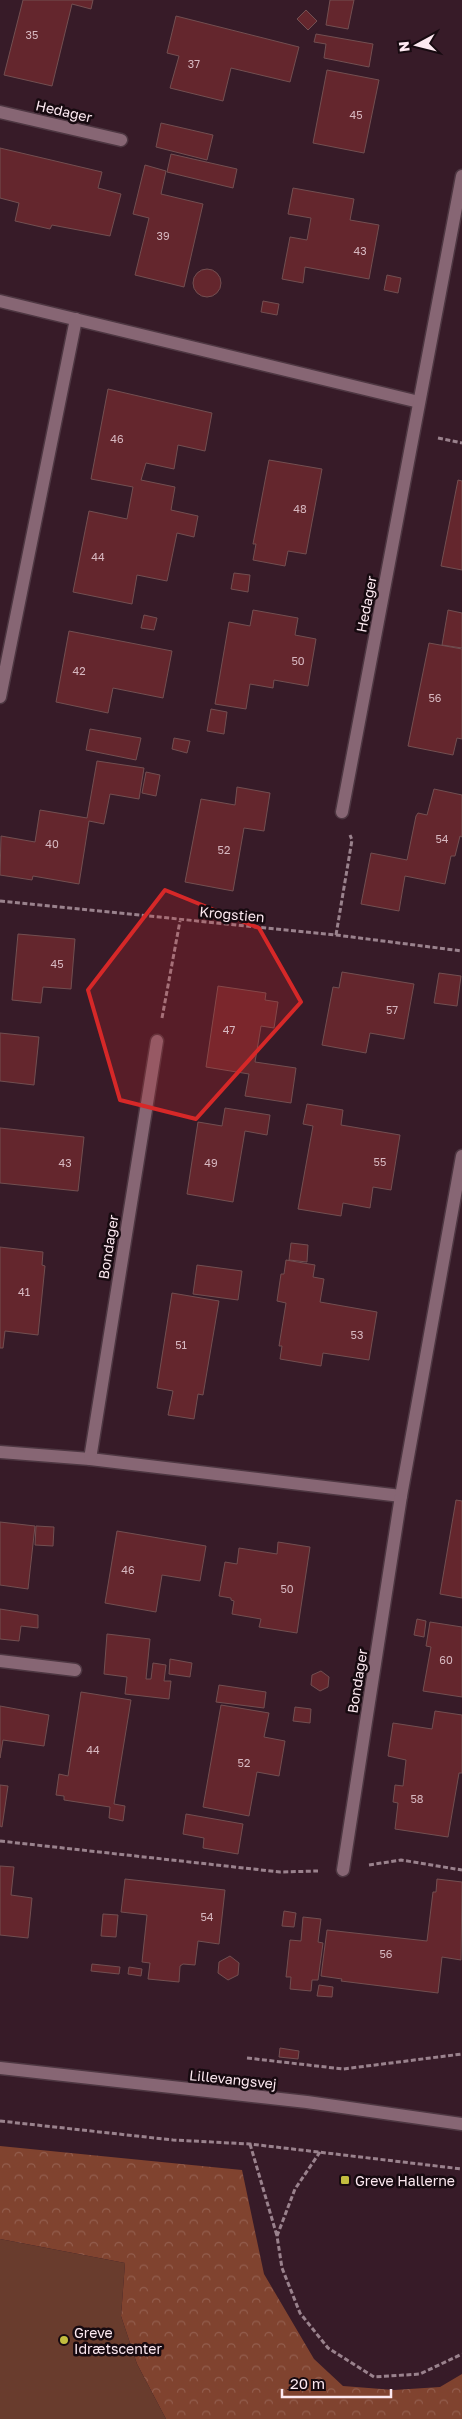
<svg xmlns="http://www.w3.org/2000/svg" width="462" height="2419" viewBox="0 0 462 2419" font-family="'Golos Text',sans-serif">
<defs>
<pattern id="forest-crowns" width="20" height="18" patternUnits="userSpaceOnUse" patternTransform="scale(1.25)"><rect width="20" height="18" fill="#80432f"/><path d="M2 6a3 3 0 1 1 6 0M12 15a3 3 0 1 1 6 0" fill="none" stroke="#935e4e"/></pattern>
</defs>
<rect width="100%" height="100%" fill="#371b28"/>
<polygon fill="url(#forest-crowns)" points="0,2146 242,2170 264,2274 314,2359 343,2386 394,2390 440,2387 462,2374 462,2419 166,2419 137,2364 121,2316 125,2263 0,2239"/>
<polygon fill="#693c2d" points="0,2239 125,2263 121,2316 137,2364 166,2419 0,2419"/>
<g fill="#64262d" stroke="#724f51">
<polygon points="23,0 93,0 91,9 72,4 52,86 4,75"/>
<polygon points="330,0 354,0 348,29 326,25"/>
<polygon points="306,10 317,21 308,30 297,19"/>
<polygon points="176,16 299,47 290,82 231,68 223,101 170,88 179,56 167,53"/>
<polygon points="316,34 373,44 369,67 324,58 326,44 314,42"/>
<polygon points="327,70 379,80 364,153 313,143"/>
<polygon points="161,123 213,135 207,160 156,147"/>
<polygon points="0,148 102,172 98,188 121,194 110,236 52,225 50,229 15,221 19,203 0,198"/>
<polygon points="171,154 237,169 233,188 167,172"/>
<polygon points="145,165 166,171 161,194 203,204 184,287 135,275 149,218 133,214"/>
<polygon points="293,188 354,199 350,220 379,225 369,279 305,267 303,283 282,279 290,237 307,240 311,218 288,214"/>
<circle cx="207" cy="283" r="14"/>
<polygon points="387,275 401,278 398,293 384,290"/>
<polygon points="263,301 279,304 277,315 261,312"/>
<polygon points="108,389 212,413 205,451 178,445 174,469 146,463 141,480 175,487 171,510 198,516 194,537 177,533 167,581 137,575 132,604 73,592 89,511 127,519 133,487 91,479"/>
<polygon points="269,460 322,469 306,554 288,551 285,566 253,560 256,544 253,544"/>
<polygon points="458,480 462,481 462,570 441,566"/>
<polygon points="234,573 250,575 248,592 231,589"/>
<polygon points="253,610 298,618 295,635 316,639 308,686 274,680 273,688 250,684 246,709 215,704 229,622 250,626"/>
<polygon points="448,610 462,613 462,648 442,645"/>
<polygon points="144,615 157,618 154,630 141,628"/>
<polygon points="69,631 172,651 163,698 113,688 108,713 56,702"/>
<polygon points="429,643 462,649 462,739 457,738 453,755 408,746"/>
<polygon points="211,709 227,712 224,734 207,731"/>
<polygon points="90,729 141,738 136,760 86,750"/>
<polygon points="174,738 190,741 187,753 172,749"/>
<polygon points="97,761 144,768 139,799 110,794 104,824 89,821 79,884 33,876 32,880 0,875 1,836 35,842 40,810 87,818"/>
<polygon points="146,772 160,775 156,796 142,793"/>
<polygon points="237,787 270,793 264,831 244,828 233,891 185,882 201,799 235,805"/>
<polygon points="434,789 462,795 462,837 460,836 455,856 451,856 445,884 405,876 399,911 361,904 371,853 407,860 416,816 418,813 427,815"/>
<polygon points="18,934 75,939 71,989 43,987 41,1003 12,1000"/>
<polygon points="342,972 414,984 404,1039 370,1033 366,1053 322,1045 333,987 339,988"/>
<polygon points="439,973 461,976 457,1006 434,1003"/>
<polygon points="218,986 266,993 265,1000 278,1002 274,1028 261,1026 255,1062 296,1068 291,1103 245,1096 249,1074 206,1067"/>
<polygon points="0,1033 39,1037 34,1085 0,1081"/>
<polygon points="307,1104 343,1110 341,1125 400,1135 391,1190 373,1187 370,1208 343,1203 341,1216 298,1209 313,1126 303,1124"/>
<polygon points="225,1108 270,1115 267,1135 245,1131 233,1202 187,1194 198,1122 222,1126"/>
<polygon points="0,1128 84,1137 78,1191 0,1183"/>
<polygon points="291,1243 308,1245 307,1262 289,1260"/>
<polygon points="0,1247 43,1252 42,1265 45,1266 38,1335 5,1331 3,1348 0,1348"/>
<polygon points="286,1260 315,1265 313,1277 324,1279 320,1302 377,1312 369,1360 323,1353 321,1366 280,1359 282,1346 279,1346 286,1303 277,1301 281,1274 284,1274"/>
<polygon points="197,1265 242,1271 238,1300 193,1294"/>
<polygon points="172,1293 219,1301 203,1395 198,1394 194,1419 168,1415 173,1391 157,1388"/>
<polygon points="456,1500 462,1501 462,1598 440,1594"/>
<polygon points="0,1522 35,1526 28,1589 0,1585"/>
<polygon points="36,1526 54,1527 53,1546 35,1545"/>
<polygon points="117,1531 206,1546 200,1581 162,1575 156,1612 105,1603"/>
<polygon points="278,1542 310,1547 297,1633 259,1627 261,1619 232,1614 234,1601 231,1600 231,1598 219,1596 225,1562 237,1564 239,1548 277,1554"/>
<polygon points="0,1609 38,1615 38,1628 21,1626 19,1641 0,1639"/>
<polygon points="417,1619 426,1621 424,1637 414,1635"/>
<polygon points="430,1622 462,1627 462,1697 423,1691 431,1647 426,1646"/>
<polygon points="107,1634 150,1639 146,1679 151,1679 153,1663 166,1665 164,1681 171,1681 169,1699 125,1694 127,1677 104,1674"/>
<polygon points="170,1659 192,1663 190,1677 169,1674"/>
<polygon points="321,1671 329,1677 328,1687 320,1691 311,1685 312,1675"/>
<polygon points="219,1685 266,1692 264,1708 216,1702"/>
<polygon points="81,1692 131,1700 114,1804 125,1806 123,1821 109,1818 110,1807 64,1800 64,1796 56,1795 59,1774 68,1776"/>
<polygon points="221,1705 269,1713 264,1737 285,1741 279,1776 257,1772 249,1816 203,1807"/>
<polygon points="0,1706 49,1715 44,1746 3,1740 0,1758"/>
<polygon points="295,1707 311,1709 310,1723 293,1721"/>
<polygon points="435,1711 462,1715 462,1773 459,1773 448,1837 395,1829 398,1803 393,1802 395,1785 403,1786 406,1760 388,1756 393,1723 432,1729"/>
<polygon points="0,1785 8,1786 2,1827 0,1826"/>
<polygon points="186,1814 243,1824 238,1854 203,1848 204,1838 183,1834"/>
<polygon points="0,1866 14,1867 11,1895 32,1898 28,1938 0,1935"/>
<polygon points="125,1879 225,1890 219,1944 198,1941 195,1965 183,1964 180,1966 179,1982 148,1979 150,1963 142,1962 147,1915 121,1912"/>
<polygon points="437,1879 462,1882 461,1960 442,1957 438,1993 341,1981 342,1979 321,1976 327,1930 427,1941 433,1892 436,1892"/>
<polygon points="284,1911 296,1913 294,1927 282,1926"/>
<polygon points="103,1914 118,1915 116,1937 101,1936"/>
<polygon points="303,1917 321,1919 318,1942 323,1943 318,1980 312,1980 311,1991 290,1989 291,1977 286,1977 290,1940 301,1941"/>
<polygon points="230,1956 239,1963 238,1975 228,1980 218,1973 219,1962"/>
<polygon points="92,1964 120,1967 119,1974 91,1971"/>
<polygon points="129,1967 142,1969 141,1976 128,1974"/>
<polygon points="319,1985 333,1987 332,1997 317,1996"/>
<polygon points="280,2048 299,2051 298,2059 279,2057"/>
</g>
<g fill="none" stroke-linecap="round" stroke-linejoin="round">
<g stroke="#4e3742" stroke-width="15">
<g id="minor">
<polyline points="0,112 121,140"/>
<polyline points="0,301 419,402"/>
<polyline points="0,697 76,319"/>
<polyline points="342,812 462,176"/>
<polyline points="0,1452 90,1459 401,1496"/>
<polyline points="90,1459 157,1041"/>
<polyline points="0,1661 75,1670"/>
<polyline points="343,1870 401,1496 462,1156"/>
</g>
</g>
<g stroke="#4e3742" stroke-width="15">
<polyline id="tertiary" points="0,2068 307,2102 462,2124"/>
</g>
<g stroke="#9a828d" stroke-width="3" stroke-dasharray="5 2.5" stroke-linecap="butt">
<polyline points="438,438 462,443"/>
<polyline points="0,901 336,935 462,951"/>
<polyline points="336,935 352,840 350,835"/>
<polyline points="162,1018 180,921"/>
<polyline points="0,1841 280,1872 318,1871"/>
<polyline points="369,1865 401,1860 462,1870"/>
<polyline points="247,2058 343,2069 462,2054"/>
<polyline points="0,2121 173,2140 250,2144 462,2169"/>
<polyline points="250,2144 277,2236"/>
<polyline points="320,2152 295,2189 277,2236 282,2268 300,2313 328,2348 374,2377 420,2374 462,2354"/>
</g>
<use href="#minor" stroke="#876674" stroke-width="12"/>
<use href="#tertiary" stroke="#876674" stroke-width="12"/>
</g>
<path fill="#d62828" fill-opacity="0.2" stroke="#d62828" stroke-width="4" stroke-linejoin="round" d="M165,890L259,928L301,1002L196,1119L120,1100L88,990Z"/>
<g fill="#c2bd3f" stroke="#170a10" stroke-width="2">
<rect x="340" y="2175" width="10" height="10" rx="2.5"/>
<circle cx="64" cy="2340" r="5"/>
</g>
<g text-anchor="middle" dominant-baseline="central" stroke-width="5" stroke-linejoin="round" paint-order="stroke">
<g font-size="11" fill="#d7b8c0">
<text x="32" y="34">35</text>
<text x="194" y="63">37</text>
<text x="356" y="114">45</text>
<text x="163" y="235">39</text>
<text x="360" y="250">43</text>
<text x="117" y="438">46</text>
<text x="300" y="508">48</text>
<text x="98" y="556">44</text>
<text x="298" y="660">50</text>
<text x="79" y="670">42</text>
<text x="435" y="697">56</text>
<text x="442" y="838">54</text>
<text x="52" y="843">40</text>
<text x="224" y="849">52</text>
<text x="57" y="963">45</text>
<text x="392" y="1009">57</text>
<text x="229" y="1029">47</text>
<text x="380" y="1161">55</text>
<text x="65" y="1162">43</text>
<text x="211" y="1162">49</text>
<text x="24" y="1291">41</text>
<text x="357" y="1334">53</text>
<text x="181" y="1344">51</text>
<text x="128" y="1569">46</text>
<text x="287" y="1588">50</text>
<text x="446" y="1659">60</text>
<text x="93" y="1749">44</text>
<text x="244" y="1762">52</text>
<text x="417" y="1798">58</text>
<text x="207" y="1916">54</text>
<text x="386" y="1953">56</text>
</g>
<g font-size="14" fill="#fde9f1" stroke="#170a10">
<text transform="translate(64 111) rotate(13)">Hedager</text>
<text transform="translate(366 604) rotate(-79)">Hedager</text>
<text transform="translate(232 914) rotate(5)">Krogstien</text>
<text transform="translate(108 1247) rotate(-81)">Bondager</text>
<text transform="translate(357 1681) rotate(-81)">Bondager</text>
<text transform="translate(233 2079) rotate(6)">Lillevangsvej</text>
</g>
<g font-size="14" fill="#fde9f1" stroke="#170a10" text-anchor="start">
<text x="355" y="2180">Greve Hallerne</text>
<text x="74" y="2332">Greve<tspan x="74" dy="16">Idrætscenter</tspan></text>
</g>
</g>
<g transform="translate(417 45) rotate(263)" stroke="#170a10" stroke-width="4" paint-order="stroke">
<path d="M0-4L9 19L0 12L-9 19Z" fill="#fde9f1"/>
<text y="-8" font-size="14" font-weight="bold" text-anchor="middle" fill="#fde9f1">N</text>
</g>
<path d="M282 2389v8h109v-8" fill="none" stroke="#fde9f1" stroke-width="2.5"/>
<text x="290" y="2389" font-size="15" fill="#fde9f1" stroke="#170a10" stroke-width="4" paint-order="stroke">20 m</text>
</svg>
